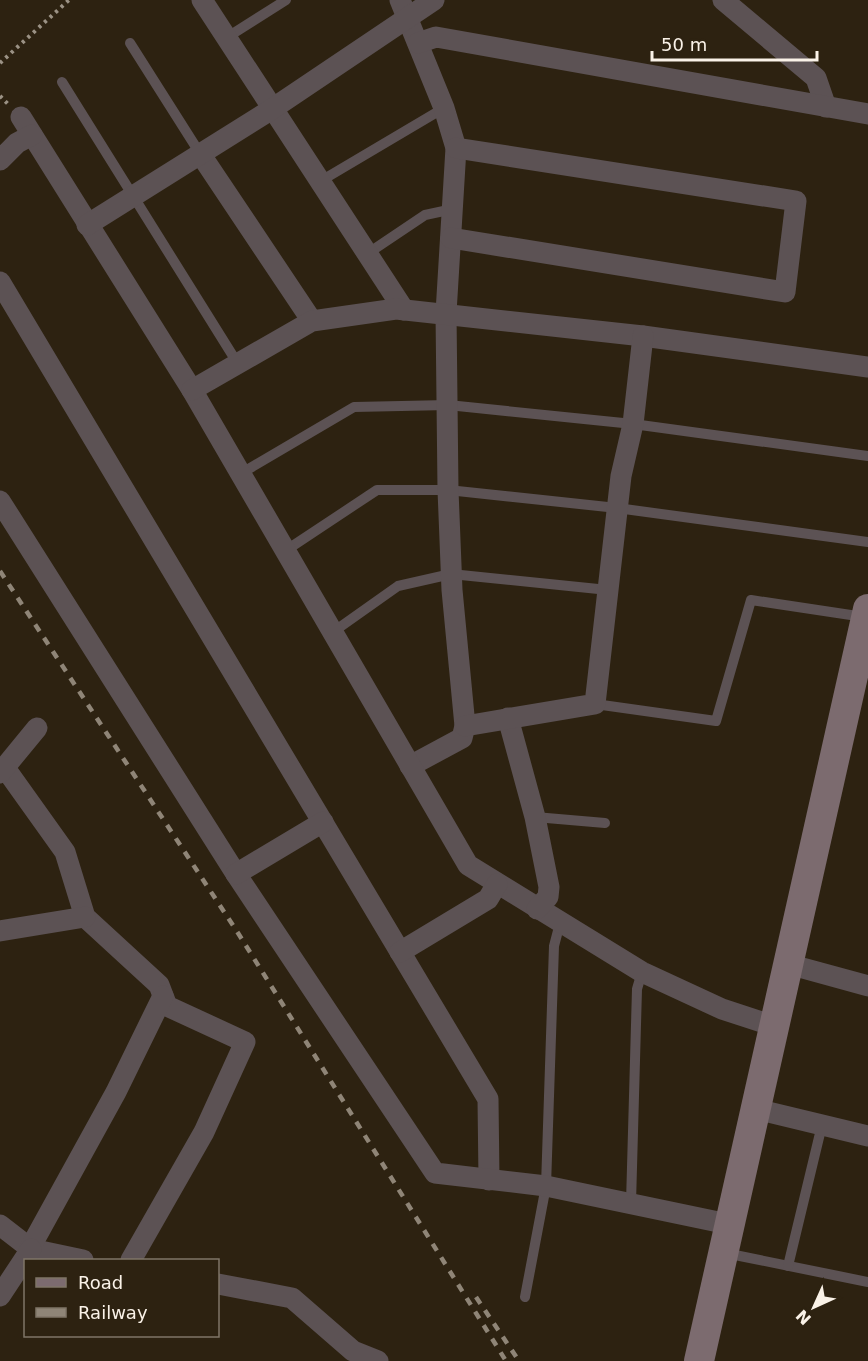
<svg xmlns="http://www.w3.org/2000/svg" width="868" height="1361" viewBox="0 0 868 1361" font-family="'DejaVu Sans',sans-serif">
<rect width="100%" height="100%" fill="#2d2211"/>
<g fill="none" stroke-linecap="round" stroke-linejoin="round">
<g stroke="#9b9285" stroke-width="4" stroke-dasharray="3 4.5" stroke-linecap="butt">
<polyline points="0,63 69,0"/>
<polyline points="0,96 8,104"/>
</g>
<g stroke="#5c5254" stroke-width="10">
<polyline points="226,38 286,0"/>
<polyline points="130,43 201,155"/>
<polyline points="62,82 238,364"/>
<polyline points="319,182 444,108"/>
<polyline points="367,254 425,215 453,209"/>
<polyline points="240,474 354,407 448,405 633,424 868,456"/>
<polyline points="285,551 377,490 448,490 617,508 868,542"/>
<polyline points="333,632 398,586 451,574 608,590"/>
<polyline points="595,704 716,721 751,600 864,617"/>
<polyline points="535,817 605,823"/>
<polyline points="631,1203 637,989 642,972"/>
<polyline points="725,1253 868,1282"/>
<polyline points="788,1266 822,1125"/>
<polyline points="525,1297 546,1186 554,946 560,923"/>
</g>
<g stroke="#5c5254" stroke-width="21">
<polyline points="202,0 404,310"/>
<polyline points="400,0 444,108 456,148 446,313 448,490 452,590 465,726 462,738 410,766"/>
<polyline points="723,0 816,78 826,107"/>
<polyline points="418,43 436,37 868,114"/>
<polyline points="21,117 192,390 468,865 642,972 722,1009 774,1026"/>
<polyline points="201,155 312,321"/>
<polyline points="0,160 17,143 32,135"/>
<polyline points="87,225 272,109 434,0"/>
<polyline points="451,238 785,292 796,201 456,148"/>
<polyline points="0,282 488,1099 489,1180"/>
<polyline points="192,390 312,321 396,309 643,336 868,367"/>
<polyline points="0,501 236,874 435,1173 546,1186 728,1224"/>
<polyline points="508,718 535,817 549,887 548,897 537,909"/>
<polyline points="465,726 595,704 621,476 633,424 643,336"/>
<polyline points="5,768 65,852 85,917 159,985 167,1006 245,1042 204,1132 131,1260"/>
<polyline points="0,773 37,728"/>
<polyline points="236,874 323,822"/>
<polyline points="0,931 85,917"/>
<polyline points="400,952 488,899 497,884"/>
<polyline points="788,964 868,986"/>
<polyline points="756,1109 868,1136"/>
<polyline points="0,1225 31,1249 83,1260"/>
<polyline points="30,1248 116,1092 163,996"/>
<polyline points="218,1284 292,1298 353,1351 378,1361"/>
<polyline points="0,1296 31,1249"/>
</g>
<polyline stroke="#7c6b6f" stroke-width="30" points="699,1361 868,609"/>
<g stroke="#8f8577" stroke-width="4.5" stroke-dasharray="8 8" stroke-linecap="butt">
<polyline points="0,571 238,933 506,1361"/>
<polyline points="476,1297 519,1361"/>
</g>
</g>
<rect x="24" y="1259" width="195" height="78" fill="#2d2211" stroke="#7f7567" stroke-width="1.5"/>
<rect x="36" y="1278" width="30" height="9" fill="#7c6b6f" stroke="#7f7567" stroke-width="1.5"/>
<text x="78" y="1289" font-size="18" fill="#faf2e8">Road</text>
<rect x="36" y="1308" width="30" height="9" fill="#8f8577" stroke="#7f7567" stroke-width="1.5"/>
<text x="78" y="1319" font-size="18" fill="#faf2e8">Railway</text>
<g transform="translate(814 1307) rotate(225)" stroke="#2d2211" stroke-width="4.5" paint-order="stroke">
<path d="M0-4.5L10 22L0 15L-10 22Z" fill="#faf2e8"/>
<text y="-9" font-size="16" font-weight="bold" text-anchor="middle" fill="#faf2e8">N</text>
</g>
<path d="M652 51v9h165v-9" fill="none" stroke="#faf2e8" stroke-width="3"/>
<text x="661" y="51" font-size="18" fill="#faf2e8" stroke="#2d2211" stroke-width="4.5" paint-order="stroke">50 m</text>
</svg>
